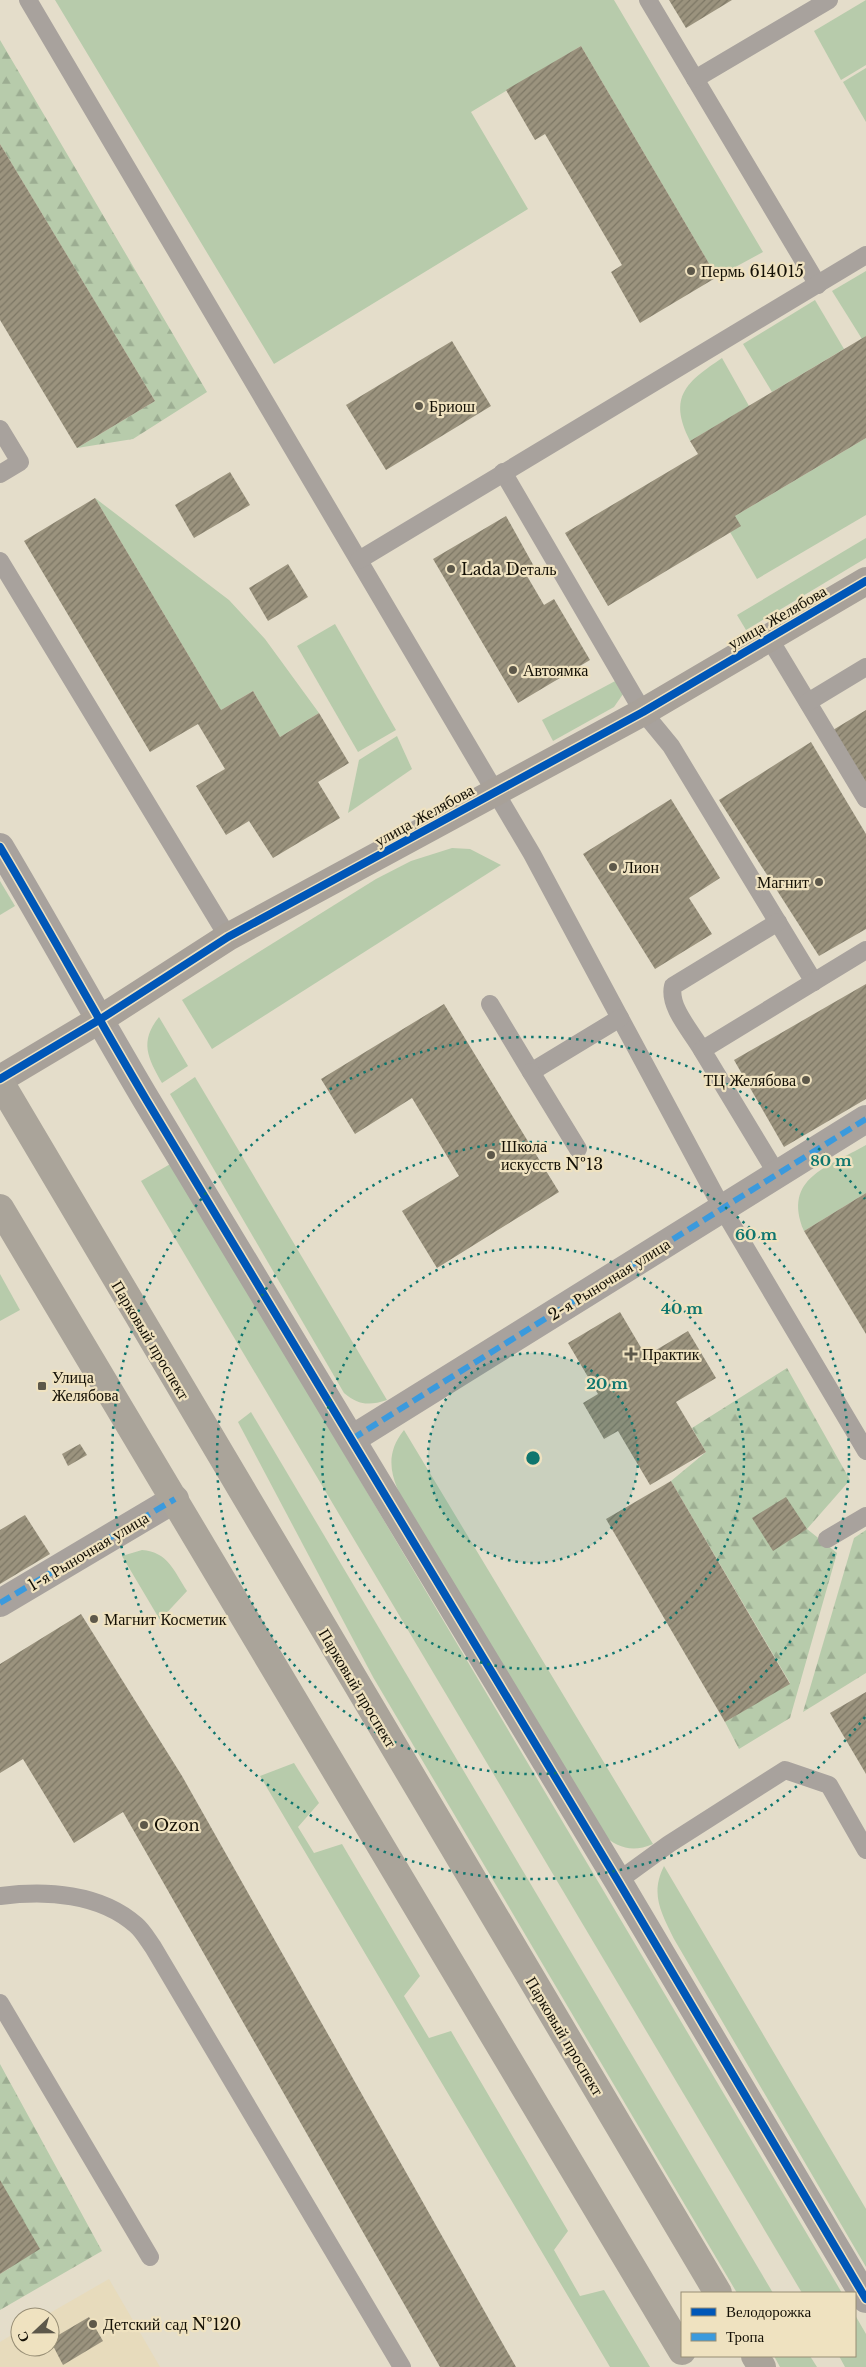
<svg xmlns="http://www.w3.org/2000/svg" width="866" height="2367" viewBox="0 0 866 2367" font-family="'Libre Baskerville',serif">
<defs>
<pattern id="forest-firs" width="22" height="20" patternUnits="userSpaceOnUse" patternTransform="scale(1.25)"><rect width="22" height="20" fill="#b7cbab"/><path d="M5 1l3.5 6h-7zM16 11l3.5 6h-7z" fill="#9cad92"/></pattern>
<pattern id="building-hatch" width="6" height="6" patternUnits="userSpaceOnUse" patternTransform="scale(1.25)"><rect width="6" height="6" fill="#9b937e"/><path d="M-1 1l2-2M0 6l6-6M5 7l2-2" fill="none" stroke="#7d7765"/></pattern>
</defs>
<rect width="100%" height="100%" fill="#e4ddca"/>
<polygon fill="#e7dbbc" points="109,2279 160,2367 0,2367 0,2342 20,2330 20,2347 50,2347 50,2317 43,2317"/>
<g fill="#b7cbab">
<polygon points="55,0 614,0 763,252 717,277 581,46 471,112 528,209 274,364"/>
<polygon points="866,0 866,65 841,80 814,31"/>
<polygon points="866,68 866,122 843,82"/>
<polygon points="866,271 866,336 862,339 832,291"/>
<polygon points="815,300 844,349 772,392 743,344"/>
<path d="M722,358L749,406L690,441C667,396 687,382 722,358Z"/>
<polygon points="866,438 866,515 757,579 730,532 735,516"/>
<polygon points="95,498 229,600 265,639 319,713 280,737 253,691 221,710"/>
<polygon points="866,538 866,558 746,630 737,615"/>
<polygon points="335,624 396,730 358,752 297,646"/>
<polygon points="619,679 623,694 614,707 553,741 542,720"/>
<polygon points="397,736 412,769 348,813 359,760"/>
<polygon points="452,848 470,849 501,865 212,1049 182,1000 376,879 411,861"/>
<polygon points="0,881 15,906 0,915"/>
<path d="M159,1017L188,1066L162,1083C148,1058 139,1042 159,1017Z"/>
<path d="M195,1077L387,1400C369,1406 358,1405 344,1393L170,1094Z"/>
<path d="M866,1145V1193L804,1231C782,1178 828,1167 866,1145Z"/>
<polygon points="172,1163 842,2293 802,2293 141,1181"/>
<polygon points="0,1274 20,1310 0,1321"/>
<polygon points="251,1412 773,2293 737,2293 373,1677 238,1422"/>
<path d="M404,1430L653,1844C632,1853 618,1848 602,1834L410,1515C395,1485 380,1460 404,1430Z"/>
<path d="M142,1550C168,1552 174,1571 187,1591L160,1620L122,1556Z"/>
<polygon points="294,1763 319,1803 298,1827 314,1853 342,1844 420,1976 404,1996 429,2038 451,2031 568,2231 554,2250 580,2296 604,2290 650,2367 610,2367 260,1776"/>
<path d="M664,1866L866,2209V2267L674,1939C661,1912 650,1894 664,1866Z"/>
<polygon points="855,2315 866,2334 866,2367 845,2367 839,2356 855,2356"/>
<polygon points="774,2356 810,2356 817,2367 780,2367"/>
</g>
<g fill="url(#forest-firs)">
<polygon points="0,40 207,392 133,439 77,448 155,401 0,144"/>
<polygon points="787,1368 850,1480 807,1529 837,1553 790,1718 739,1749 725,1722 790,1683 671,1481 706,1452 692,1428"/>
<polygon points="866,1530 866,1673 803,1712 854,1538"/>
<polygon points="0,2064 102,2251 0,2310 0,2274 10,2268 0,2180"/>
</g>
<g fill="url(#building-hatch)">
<polygon points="669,0 732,0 686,28"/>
<polygon points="581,46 717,277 640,323 611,272 622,265 545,134 535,140 506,90"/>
<polygon points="0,144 155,401 77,448 0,320"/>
<polygon points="866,336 866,438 735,516 741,526 608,606 565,533 698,454 690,441"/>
<polygon points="452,341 491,406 386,470 346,405"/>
<polygon points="230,472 250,505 194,538 175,505"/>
<polygon points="95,498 221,710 253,691 280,737 319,713 349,763 318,782 340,818 273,858 249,821 226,835 196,786 225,769 198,724 150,752 24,541"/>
<polygon points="506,516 536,570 527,576 544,605 554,599 590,660 518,703 433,559"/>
<polygon points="288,564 308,597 268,621 249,588"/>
<polygon points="866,710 866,786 833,730"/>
<polygon points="811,742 866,834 866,929 819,956 719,800"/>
<polygon points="671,799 720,878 689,898 712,934 655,969 583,854"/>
<polygon points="866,984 866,1099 784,1147 734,1060"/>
<polygon points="444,1004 559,1192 437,1268 402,1211 459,1176 412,1098 355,1134 321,1079"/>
<polygon points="866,1193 866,1334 804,1231"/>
<polygon points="620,1312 646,1356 688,1331 716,1378 676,1402 706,1452 650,1485 618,1431 604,1439 583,1403 598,1394 568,1343"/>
<polygon points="80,1444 87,1455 68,1466 62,1454"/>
<polygon points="671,1481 790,1684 725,1722 606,1519"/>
<polygon points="786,1497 807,1529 773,1551 752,1518"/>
<polygon points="25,1515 50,1554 0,1584 0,1530"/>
<polygon points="81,1614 182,1776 516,2367 440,2367 123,1812 74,1843 23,1759 0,1773 0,1664"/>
<polygon points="866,1692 866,1774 830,1713"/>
<polygon points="0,2180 40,2249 0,2274"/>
<polygon points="89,2317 103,2341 63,2365 50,2340"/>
</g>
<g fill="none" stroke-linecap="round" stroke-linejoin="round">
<g stroke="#a8a29d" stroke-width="18">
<polyline points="28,0 532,854 722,1208 866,1451"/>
<polyline points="648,0 818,285"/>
<polyline points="695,79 829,0"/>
<polyline points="0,429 20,462 0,474"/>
<polyline points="503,472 643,712 671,746 814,982"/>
<polyline points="359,560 866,255"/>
<polyline points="0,561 228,937"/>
<polyline points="769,638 866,799"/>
<polyline points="808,702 866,667"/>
<polyline points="490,1004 531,1072 620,1018"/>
<path d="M702,1050C692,1032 668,1007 673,986L778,922"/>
<polyline points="531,1072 578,1149"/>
<polyline points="777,1174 702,1050 866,950"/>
<polyline points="827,1539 866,1516"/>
<polyline points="618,1881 669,1844 785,1770 829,1785 866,1850"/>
<path d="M0,1896C46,1890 100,1893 136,1925C143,1931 148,1940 153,1947L402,2367"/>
<polyline points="0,2003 150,2257"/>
</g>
<g stroke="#a8a29d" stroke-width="28">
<path d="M0,847C50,931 97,1017 147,1101L618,1881L866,2299"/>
<polyline points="352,1439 866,1119"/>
<polyline points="0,1603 175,1499"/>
</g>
<polyline stroke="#a8a199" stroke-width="28" points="0,1079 99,1020 228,937 643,712 866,581"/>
<g stroke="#aaa49a" stroke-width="28">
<polyline points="0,1082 718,2293"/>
<polyline points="0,1208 682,2351"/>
<polyline points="755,2356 762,2367"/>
</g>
<g stroke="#3b9add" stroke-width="6" stroke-dasharray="12 6" stroke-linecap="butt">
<polyline points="352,1439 866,1119"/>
<polyline points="0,1603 175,1499"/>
</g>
<g stroke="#efe2c0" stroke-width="11">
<g id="cycleway">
<path d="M0,847C50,931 97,1017 147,1101L618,1881L866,2299"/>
<polyline points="0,1079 99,1020 228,937 643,712 866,581"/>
</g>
</g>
<use href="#cycleway" stroke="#0057b8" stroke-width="8"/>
</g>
<circle cx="533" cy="1458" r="105" fill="#0f766e" fill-opacity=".12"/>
<g fill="none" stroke="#0f766e" stroke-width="2.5" stroke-dasharray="2.5 5">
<circle cx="533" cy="1458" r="105"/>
<circle cx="533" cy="1458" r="211"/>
<circle cx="533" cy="1458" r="316"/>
<path d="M865 1717A421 421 0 1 1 865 1199"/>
</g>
<g fill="#5d584a" stroke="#efe2c0" stroke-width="2">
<circle cx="691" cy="271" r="5"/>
<circle cx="419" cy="406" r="5"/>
<circle cx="451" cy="569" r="5"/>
<circle cx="513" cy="670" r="5"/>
<circle cx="613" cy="867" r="5"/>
<circle cx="819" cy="882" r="5"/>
<circle cx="806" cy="1080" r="5"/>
<circle cx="491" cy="1155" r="5"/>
<path d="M628.5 1346.5h5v5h5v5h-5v5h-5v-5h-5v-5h5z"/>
<rect x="37" y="1381" width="10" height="10" rx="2.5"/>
<circle cx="94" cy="1619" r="5"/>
<circle cx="144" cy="1825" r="5"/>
<circle cx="93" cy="2324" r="5"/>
</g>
<g text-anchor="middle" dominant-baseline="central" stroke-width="4.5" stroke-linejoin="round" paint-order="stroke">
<g font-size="16" fill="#141005" stroke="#efe2c0" text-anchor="start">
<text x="701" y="271">Пермь 614015</text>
<text x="429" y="406">Бриош</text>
<text x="461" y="569">Lada Dеталь</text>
<text x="523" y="670">Автоямка</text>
<text x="623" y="867">Лион</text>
<text x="809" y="882" text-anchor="end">Магнит</text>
<text x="796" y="1080" text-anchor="end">ТЦ Желябова</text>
<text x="501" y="1146">Школа<tspan x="501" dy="18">искусств №13</tspan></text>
<text x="642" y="1354">Практик</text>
<text x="52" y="1377">Улица<tspan x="52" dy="18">Желябова</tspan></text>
<text x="104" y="1619">Магнит Косметик</text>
<text x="154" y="1825">Ozon</text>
<text x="103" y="2324">Детский сад №120</text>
</g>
<g font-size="16" fill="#141005" stroke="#efe2c0">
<text transform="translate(777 617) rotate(-30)">улица Желябова</text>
<text transform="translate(424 815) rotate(-29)">улица Желябова</text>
<text transform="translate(609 1279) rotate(-32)">2-я Рыночная улица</text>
<text transform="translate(151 1340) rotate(59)">Парковый проспект</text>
<text transform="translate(88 1551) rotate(-31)">1-я Рыночная улица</text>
<text transform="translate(358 1688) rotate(59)">Парковый проспект</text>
<text transform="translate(565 2036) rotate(59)">Парковый проспект</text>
</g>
</g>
<circle cx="533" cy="1458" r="8" fill="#0f766e" stroke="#efe2c0" stroke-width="2.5"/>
<g font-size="15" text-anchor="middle" font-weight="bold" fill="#0f766e" stroke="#efe2c0" stroke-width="4.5" stroke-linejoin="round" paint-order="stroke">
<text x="831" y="1166">80 m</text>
<text x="756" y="1240">60 m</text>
<text x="682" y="1314">40 m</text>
<text x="607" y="1389">20 m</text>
</g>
<rect x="681" y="2292" width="175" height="65" fill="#efe2c0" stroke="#978e75"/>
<rect x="691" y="2308" width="25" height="8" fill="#0057b8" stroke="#978e75"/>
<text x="726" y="2317" font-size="15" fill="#141005">Велодорожка</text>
<rect x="691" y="2333" width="25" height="8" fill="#3b9add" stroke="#978e75"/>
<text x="726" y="2342" font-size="15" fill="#141005">Тропа</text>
<g transform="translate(35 2332) rotate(248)"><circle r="24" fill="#efe2c0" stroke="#978e75"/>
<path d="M0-4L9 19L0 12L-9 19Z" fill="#5d584a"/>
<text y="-8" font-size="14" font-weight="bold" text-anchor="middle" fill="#141005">С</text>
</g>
</svg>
